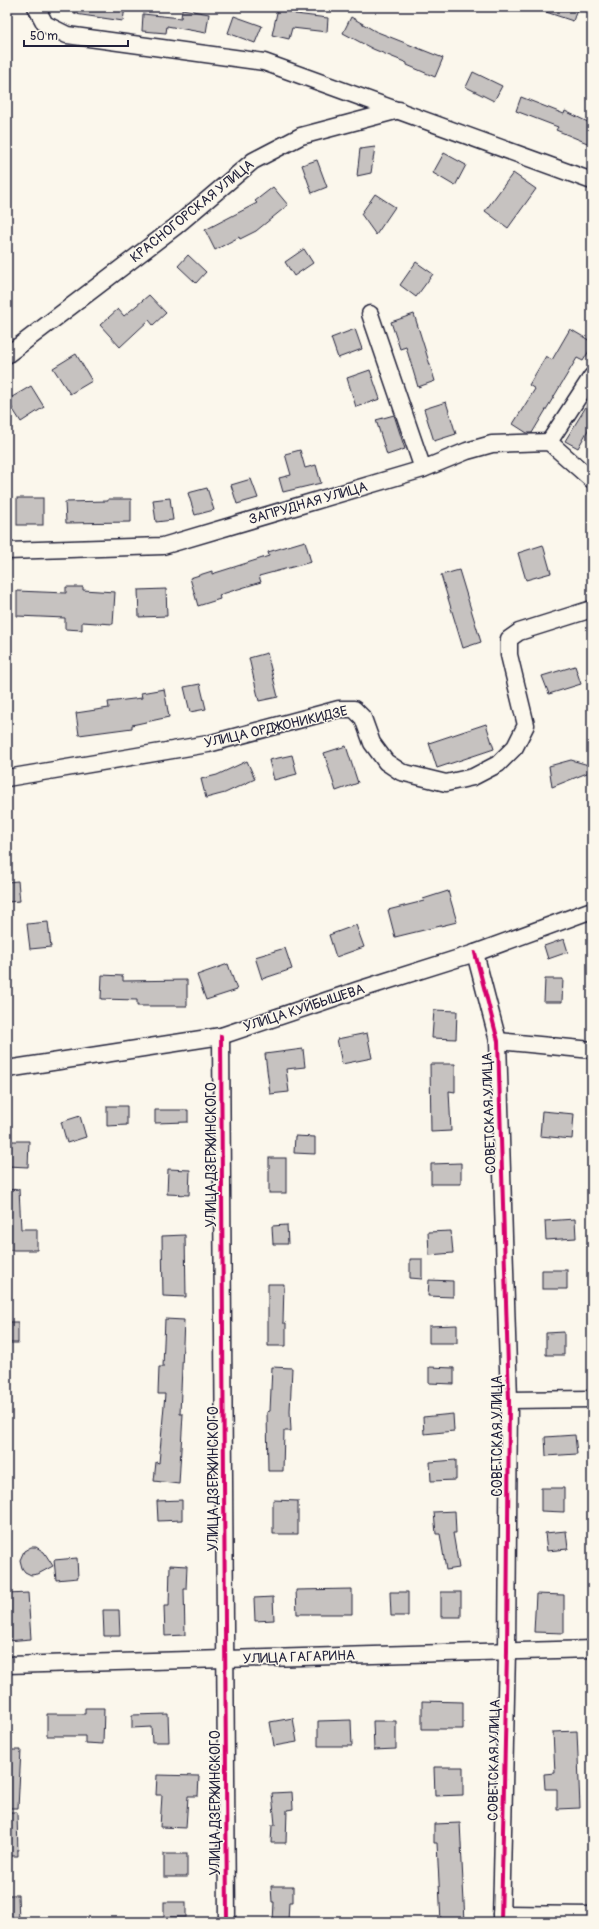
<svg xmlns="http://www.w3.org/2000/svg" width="599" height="1929" viewBox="0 0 599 1929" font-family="Pangolin,sans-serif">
<rect width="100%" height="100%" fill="#fbf7ec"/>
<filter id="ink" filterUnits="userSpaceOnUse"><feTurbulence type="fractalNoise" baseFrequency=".025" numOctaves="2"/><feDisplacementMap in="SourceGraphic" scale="8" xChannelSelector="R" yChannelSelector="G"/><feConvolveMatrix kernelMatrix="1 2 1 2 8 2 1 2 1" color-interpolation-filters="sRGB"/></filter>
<g filter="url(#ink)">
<g fill="#c6c2c0" stroke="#22223b">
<polygon points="75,7 125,7 123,21 75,14"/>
<polygon points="538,7 578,7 573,21 537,9"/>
<polygon points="278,8 295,12 295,14 328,18 327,32 292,28 289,39 272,35"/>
<polygon points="182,9 209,14 206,33 167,26 166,33 142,31 143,14 181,18"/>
<polygon points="234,16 262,26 255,43 228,33"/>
<polygon points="351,17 375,31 443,58 435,77 407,65 407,63 373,49 343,33"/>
<polygon points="473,72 502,86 494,101 466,87"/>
<polygon points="521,97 564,114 565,111 592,124 592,145 556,130 558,127 516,111"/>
<polygon points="375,147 371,173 357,176 360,149"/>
<polygon points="444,153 466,165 455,186 433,173"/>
<polygon points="317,160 327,187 312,193 302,165"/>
<polygon points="513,173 536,189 508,228 485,211"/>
<polygon points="273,187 288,205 256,231 240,239 239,237 215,250 205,230 257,203 255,201"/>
<polygon points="375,194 395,207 376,235 361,214"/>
<polygon points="304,249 313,263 294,276 285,262"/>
<polygon points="188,255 206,272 196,283 178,266"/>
<polygon points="416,262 433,274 416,297 400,285"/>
<polygon points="149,295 166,313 153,325 149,320 120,347 100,325 118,309 124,316"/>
<polygon points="414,314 435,381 418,387 406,347 400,349 391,322"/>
<polygon points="355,329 362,349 338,358 331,338"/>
<polygon points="570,329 592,342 592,346 583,361 577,358 532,433 527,433 513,424 535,389 529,385 546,356 552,360"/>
<polygon points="76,354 92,381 70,394 53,368"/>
<polygon points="370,370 380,399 356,407 347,378"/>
<polygon points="31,386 44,407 21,422 7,400"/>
<polygon points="592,397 592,423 578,448 565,441"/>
<polygon points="446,402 456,434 434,441 424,409"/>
<polygon points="394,415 405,449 387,455 376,420"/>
<polygon points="300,450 305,468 316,465 321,483 283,492 279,478 291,475 285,454"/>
<polygon points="251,479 258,498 237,504 231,485"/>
<polygon points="207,488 214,510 195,515 188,493"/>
<rect x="17" y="498" width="26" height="27"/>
<polygon points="170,498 173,520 156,522 153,500"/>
<polygon points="108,499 131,499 131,522 66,523 65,502 108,501"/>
<polygon points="305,541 311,562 259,576 261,582 219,595 220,599 198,606 190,578 212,571 212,574 269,556 268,552"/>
<polygon points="543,545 551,573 526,580 518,553"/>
<polygon points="459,570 481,642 463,648 441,575"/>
<polygon points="66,587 83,587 83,590 115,592 113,624 82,622 82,630 65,629 65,618 17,616 17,591 66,593"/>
<polygon points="166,589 167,616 139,617 138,590"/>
<polygon points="267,653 278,697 259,701 249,658"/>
<polygon points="575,666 581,684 549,694 542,676"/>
<polygon points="200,684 206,709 190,712 184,687"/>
<polygon points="164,689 169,717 132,725 132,728 79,735 76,713 109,708 108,702 142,698 141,693"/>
<polygon points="486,724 494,749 437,768 429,743"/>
<polygon points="346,746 358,783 336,791 324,753"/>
<polygon points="292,755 297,774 274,780 269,760"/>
<polygon points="571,760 592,766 592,771 552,787 549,766"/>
<polygon points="247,761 255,779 225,793 206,798 201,779 217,775"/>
<polygon points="18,881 20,901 7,902 7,882"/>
<polygon points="448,891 457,922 395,937 388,910 424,901 423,899"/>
<polygon points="48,922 51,947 30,949 27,924"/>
<polygon points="356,925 364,947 336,957 329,935"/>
<polygon points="564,939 568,952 548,959 544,946"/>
<polygon points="285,948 292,969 262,979 255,957"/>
<polygon points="228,964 237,990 206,1000 197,975"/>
<polygon points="102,975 123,976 123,981 187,980 187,1006 137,1006 137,1000 101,999"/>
<polygon points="545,979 563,979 562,1002 544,1002"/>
<polygon points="434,1010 457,1011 456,1039 432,1038"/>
<polygon points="367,1033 372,1058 342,1064 337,1039"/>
<polygon points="303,1049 305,1067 286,1069 289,1092 270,1094 265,1054"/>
<polygon points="430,1064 455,1064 455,1092 449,1091 451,1131 431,1132"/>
<polygon points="107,1106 127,1106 127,1125 107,1126"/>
<polygon points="155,1110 188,1110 188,1122 155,1123"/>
<polygon points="542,1111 574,1114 572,1139 540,1136"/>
<polygon points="80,1116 86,1137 67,1143 61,1122"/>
<polygon points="295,1136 315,1137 315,1154 294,1153"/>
<polygon points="7,1141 29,1141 28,1167 7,1166"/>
<rect x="269" y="1158" width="17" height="35"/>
<polygon points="461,1163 461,1184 431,1184 431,1164"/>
<polygon points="168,1169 190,1170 189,1195 167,1194"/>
<polygon points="19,1189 21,1229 37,1229 37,1250 7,1250 7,1190"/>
<polygon points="575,1219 576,1238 546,1240 545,1221"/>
<polygon points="287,1225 288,1244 273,1244 272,1226"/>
<polygon points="451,1231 453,1253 429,1255 428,1232"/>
<polygon points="185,1235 186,1297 163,1296 162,1236"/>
<polygon points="410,1259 422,1259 422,1279 410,1278"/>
<rect x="542" y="1270" width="25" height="19"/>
<polygon points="429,1280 453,1281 453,1297 428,1296"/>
<polygon points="268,1284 284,1284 283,1323 286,1323 286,1346 268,1346"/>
<polygon points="165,1319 184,1320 180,1414 183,1414 179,1484 154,1481 156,1462 159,1463 165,1394 158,1394 159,1367 163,1367"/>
<rect x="7" y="1322" width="11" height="21"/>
<polygon points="457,1325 457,1343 429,1343 429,1326"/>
<polygon points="564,1332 564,1355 546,1355 546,1333"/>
<polygon points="272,1367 292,1368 290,1411 291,1431 284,1431 283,1471 268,1471 267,1412 270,1411"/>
<polygon points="429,1367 454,1368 454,1384 429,1383"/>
<polygon points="453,1414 454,1431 424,1434 423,1417"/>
<polygon points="575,1435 577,1454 546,1456 545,1437"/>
<polygon points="456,1460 456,1480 431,1481 430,1462"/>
<polygon points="541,1488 564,1488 564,1512 541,1511"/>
<polygon points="182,1500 182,1520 158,1521 157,1501"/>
<polygon points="273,1500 298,1501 298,1534 273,1534"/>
<polygon points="455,1511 456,1533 453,1533 459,1568 446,1570 440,1534 436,1534 434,1512"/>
<polygon points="566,1531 568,1549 547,1551 545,1533"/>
<polygon points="31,1547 36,1547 44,1552 53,1566 38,1574 31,1575 25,1572 22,1568 20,1560 24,1551"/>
<polygon points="77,1558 78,1578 56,1580 54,1560"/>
<polygon points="170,1565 187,1566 186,1589 184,1589 185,1635 165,1636 164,1606 169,1606"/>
<polygon points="352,1589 352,1614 297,1614 296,1590"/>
<polygon points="390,1592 408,1592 408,1616 391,1616"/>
<rect x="441" y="1592" width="20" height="25"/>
<polygon points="28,1593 31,1639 7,1641 7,1594"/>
<polygon points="536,1594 564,1595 564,1633 534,1632"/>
<polygon points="273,1597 274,1620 255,1621 254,1598"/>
<polygon points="103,1610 119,1610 120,1636 104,1636"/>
<polygon points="422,1701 463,1702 463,1729 422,1729"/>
<polygon points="85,1708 104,1708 103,1744 85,1743 85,1736 47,1736 47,1714 85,1714"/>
<polygon points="168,1714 169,1742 152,1742 151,1727 132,1728 132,1715"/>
<polygon points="293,1718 297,1742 274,1746 270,1722"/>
<polygon points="351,1720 352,1746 318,1746 318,1721"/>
<polygon points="373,1721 396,1721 396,1749 374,1750"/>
<polygon points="577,1731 580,1808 557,1809 557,1789 545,1789 544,1774 555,1773 553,1732"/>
<polygon points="7,1750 21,1750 18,1808 7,1808"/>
<polygon points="434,1767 463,1767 463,1795 435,1796"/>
<polygon points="157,1775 199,1776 198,1796 188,1796 186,1828 160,1827 162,1795 156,1795"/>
<polygon points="292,1792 293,1809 287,1810 286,1843 271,1843 272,1825 275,1825 272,1793"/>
<polygon points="7,1812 17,1812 18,1856 7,1856"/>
<polygon points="460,1823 465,1922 441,1922 437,1843 434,1843 434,1824"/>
<rect x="164" y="1854" width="23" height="23"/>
<polygon points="271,1886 293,1886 293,1902 289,1902 288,1922 273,1922 274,1902 272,1902"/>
<polygon points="7,1895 18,1895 19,1922 7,1922"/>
<rect x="164" y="1902" width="22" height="15"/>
</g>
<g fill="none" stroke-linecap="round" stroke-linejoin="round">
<g stroke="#22223b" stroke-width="19">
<g id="minor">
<polyline points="36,7 45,24 67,35 264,62 592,181"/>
<polyline points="370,314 423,469"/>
<polyline points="7,355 175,227 253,161 301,136 399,110"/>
<polyline points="549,442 592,376"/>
<polyline points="7,551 163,546 423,469 467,451 492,444 549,442 592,480"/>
<polyline points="7,778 208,744 339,709 354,709 363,718 372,743 386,762 401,772 446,783 473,777 498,764 515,747 526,725 509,655 509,639 519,632 592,609"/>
<polyline points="475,953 498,1041 509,1400 507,1651 501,1922"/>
<polyline points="221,1036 227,1922"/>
<polyline points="498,1041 592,1050"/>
<polyline points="7,1069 221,1036 358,990 475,953 592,910"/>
<polyline points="509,1400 592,1399"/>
<polyline points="7,1665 592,1649"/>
<polyline points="501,1914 592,1915"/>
</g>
</g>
<use href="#minor" stroke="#fbf7ec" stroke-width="16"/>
<g stroke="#fbf7ec" stroke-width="6">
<g id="cycleway">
<polyline points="475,953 498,1041 509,1400 507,1651 501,1922"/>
<polyline points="221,1036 227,1922"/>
</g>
</g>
<use href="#cycleway" stroke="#d6006c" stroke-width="4"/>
</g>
</g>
<g text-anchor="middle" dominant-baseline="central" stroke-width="3" stroke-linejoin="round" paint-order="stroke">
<g font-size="14" fill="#22223b" stroke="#fbf7ec">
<text transform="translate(192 211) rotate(-39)">КРАСНОГОРСКАЯ УЛИЦА</text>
<text transform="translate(308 503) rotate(-16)">ЗАПРУДНАЯ УЛИЦА</text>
<text transform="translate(276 727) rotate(-13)">УЛИЦА ОРДЖОНИКИДЗЕ</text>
<text transform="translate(304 1008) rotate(-18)">УЛИЦА КУЙБЫШЕВА</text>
<text transform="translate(489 1113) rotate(-92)">СОВЕТСКАЯ УЛИЦА</text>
<text transform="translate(211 1155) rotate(-90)">УЛИЦА ДЗЕРЖИНСКОГО</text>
<text transform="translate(497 1436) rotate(-90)">СОВЕТСКАЯ УЛИЦА</text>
<text transform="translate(213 1479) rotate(-90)">УЛИЦА ДЗЕРЖИНСКОГО</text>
<text transform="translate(299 1657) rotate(-2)">УЛИЦА ГАГАРИНА</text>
<text transform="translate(494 1760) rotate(-89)">СОВЕТСКАЯ УЛИЦА</text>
<text transform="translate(215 1803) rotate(-90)">УЛИЦА ДЗЕРЖИНСКОГО</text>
</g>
</g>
<rect width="599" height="1929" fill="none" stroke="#fbf7ec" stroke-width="24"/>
<rect x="12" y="12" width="575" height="1905" fill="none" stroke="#22223b" stroke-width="1.5" filter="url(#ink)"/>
<path d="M24 40v6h104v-6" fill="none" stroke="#22223b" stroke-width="2"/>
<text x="30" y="40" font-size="12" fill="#22223b" stroke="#fbf7ec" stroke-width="3" paint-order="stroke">50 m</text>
</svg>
